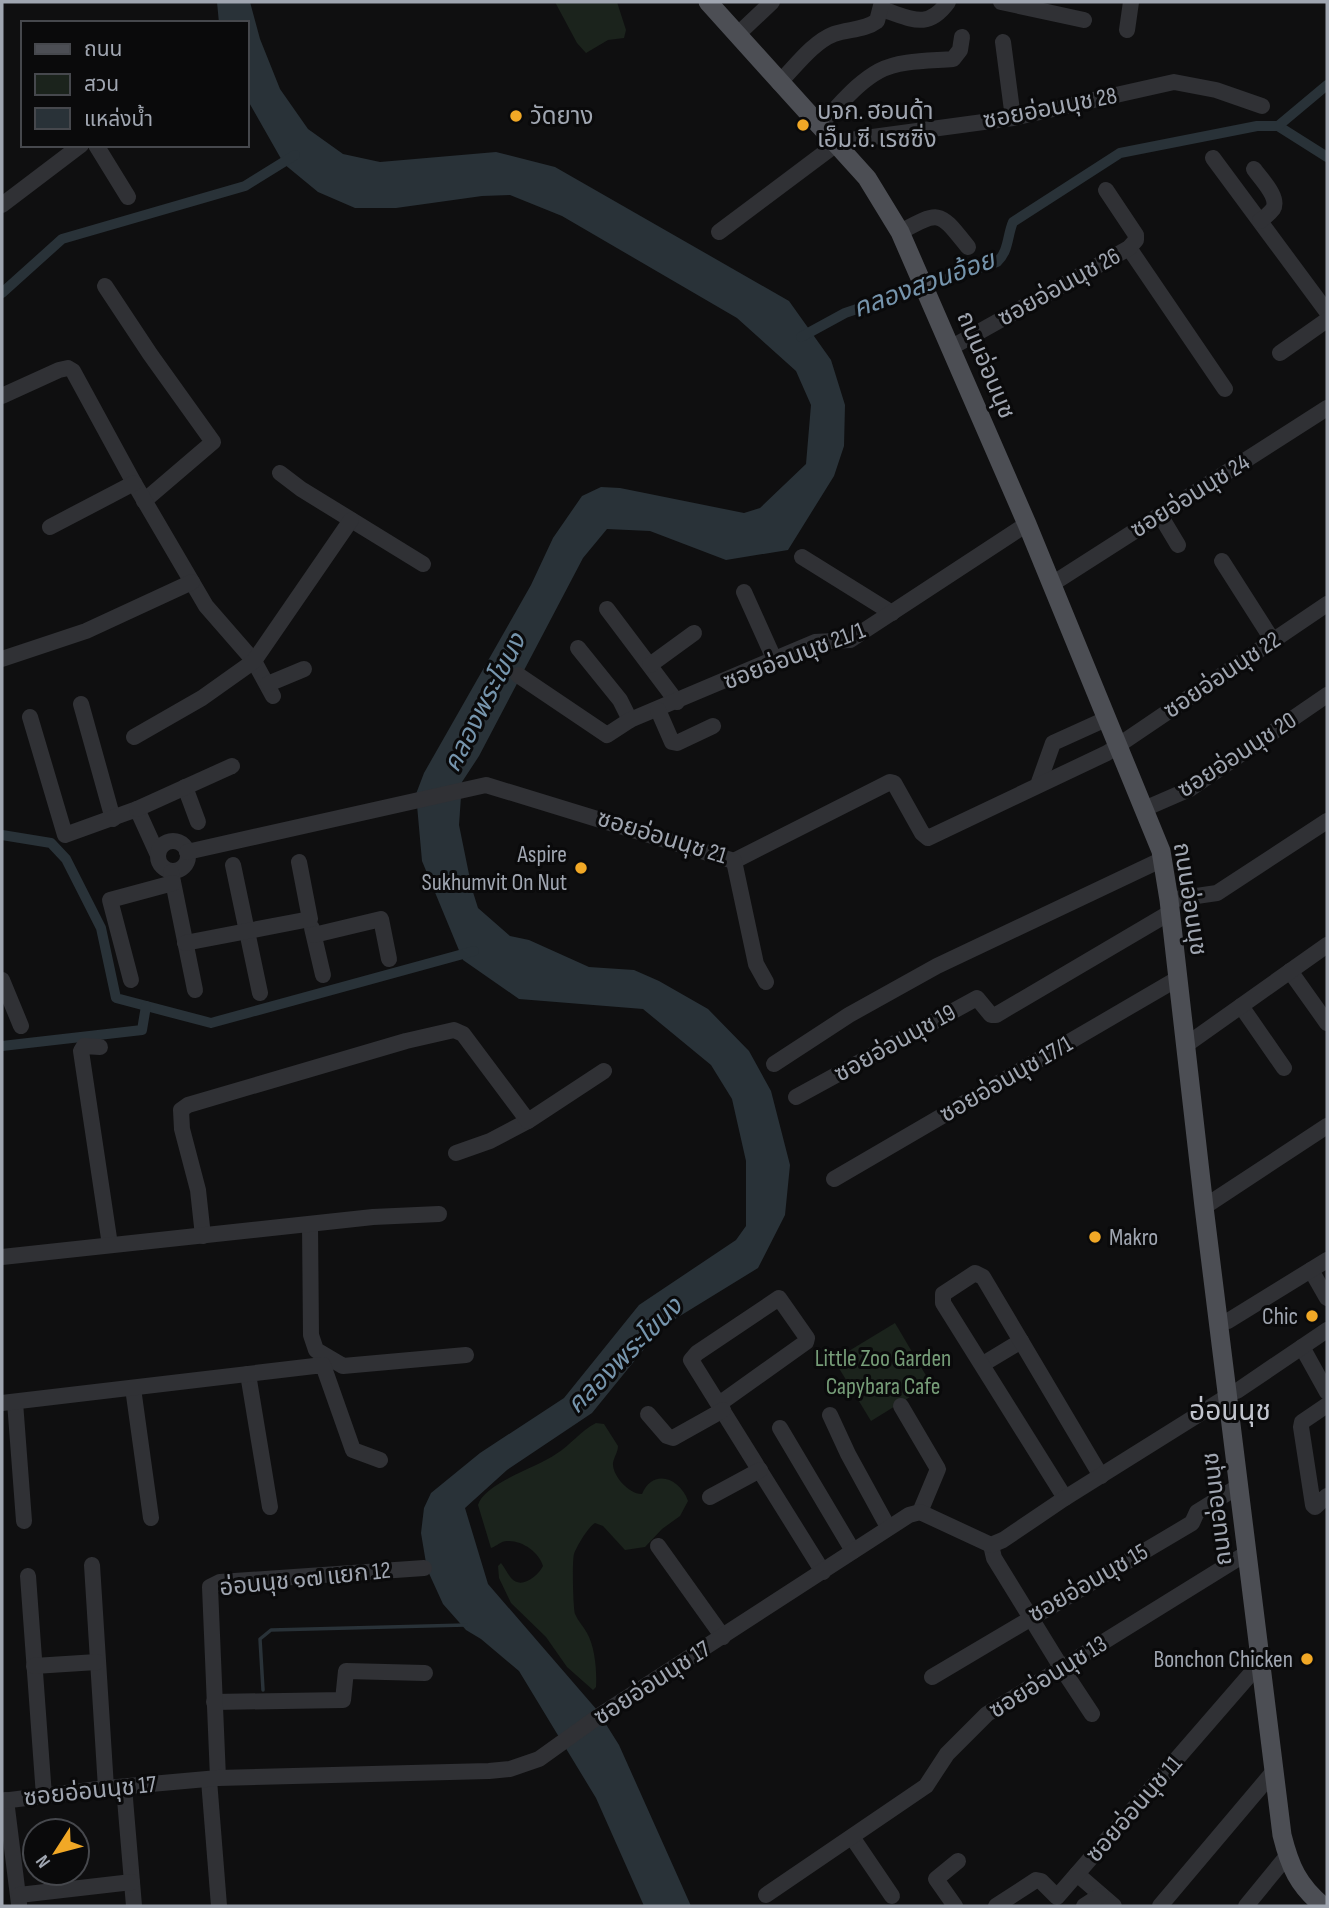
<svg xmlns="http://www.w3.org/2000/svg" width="1329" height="1908" viewBox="0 0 1329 1908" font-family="'Sofia Sans Condensed','Noto Sans Thai',sans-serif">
<rect width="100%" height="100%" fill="#0f0f10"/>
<g fill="#1b231c">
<polygon points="555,2 617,2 626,30 624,38 608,40 586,53 577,43"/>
<polygon points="895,1323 931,1384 871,1421 834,1360"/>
<path d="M596,1423L604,1424L618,1446C618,1452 614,1457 613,1463C612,1476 630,1495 642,1494C653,1468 680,1478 688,1501L680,1516L662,1529L645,1547L625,1550L603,1526L595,1523C588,1527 577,1546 574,1554C572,1561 573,1607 575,1614C578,1621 583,1626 587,1633C595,1647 597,1671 596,1687L593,1690L567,1667L546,1637L511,1603L499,1578L498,1566L501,1563C505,1568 507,1573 511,1578C521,1590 538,1576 543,1566C539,1552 522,1540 507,1541C501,1541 497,1546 491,1548L478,1505C484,1483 538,1467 556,1454C571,1445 580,1431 596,1423Z"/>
</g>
<polygon fill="#293238" points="217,2 250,2 260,39 280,89 308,129 343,154 380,162 496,152 555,167 789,301 831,360 845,405 844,446 834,476 788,550 726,560 650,531 607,529 583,558 479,756 462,782 459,825 472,889 478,908 510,936 529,940 589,967 634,970 659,981 708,1009 749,1051 771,1091 790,1165 785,1215 758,1268 662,1327 592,1413 507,1470 465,1508 488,1584 597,1710 619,1745 691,1906 644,1906 596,1798 519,1671 481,1639 466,1630 443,1604 427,1569 421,1533 424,1508 431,1493 480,1453 564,1398 639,1305 736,1240 746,1226 746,1161 732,1099 711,1065 643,1009 519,999 463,960 422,861 416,794 424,773 531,585 553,538 582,496 601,487 620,488 744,513 760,508 806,464 811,405 796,371 737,318 562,216 510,195 482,196 396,208 355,208 318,192 284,164 247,99 247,23 219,23"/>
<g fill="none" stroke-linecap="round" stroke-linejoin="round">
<polyline stroke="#293238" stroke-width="3.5" points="263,1690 260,1639 271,1630 466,1625"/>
<g stroke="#293238" stroke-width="10">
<polyline points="1278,126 1327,157"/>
<polyline points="2,293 62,239 245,186 295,155"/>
<path d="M801,337L845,313L997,262C1009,251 1007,236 1013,222L1120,153L1257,126H1278L1327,85"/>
<polyline points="2,835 51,843 66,859 101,928 116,998 211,1023 474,951"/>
<polyline points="2,1046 142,1030 146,1006"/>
</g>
<g stroke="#303135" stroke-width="16">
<polyline points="1001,2 1084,20"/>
<path d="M881,9C911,18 927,31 948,2"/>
<polyline points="1127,30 1131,2"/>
<polyline points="737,35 772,2"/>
<polyline points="1003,42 1013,118"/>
<path d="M779,83C795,67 813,42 834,34C848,29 865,30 877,21L882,2"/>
<path d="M818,126C838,108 855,84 879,71C900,60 930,61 953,59L960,50L962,37"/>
<polyline points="96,145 128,197"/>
<polyline points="1213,158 1327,312"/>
<path d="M1254,169C1260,178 1280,197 1273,209C1270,213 1264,218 1260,221"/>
<polyline points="2,205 81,145"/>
<polyline points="719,232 835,145 843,141 1013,118 1174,82 1216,90 1262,106"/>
<path d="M900,232C941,210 939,211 968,247"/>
<polyline points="1129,248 1225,389"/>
<polyline points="105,286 150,354 213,442 144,501"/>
<polyline points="952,347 1129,248 1136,240 1136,235 1106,190"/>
<polyline points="1280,353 1327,320"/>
<polyline points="2,396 59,370 68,368 73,371 134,483 206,606 254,661 273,696"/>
<polyline points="280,473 301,489 423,564"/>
<polyline points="1160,515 1178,545"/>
<polyline points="50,527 134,483"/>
<polyline points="802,557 892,613"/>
<polyline points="1222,561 1273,641"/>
<polyline points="1052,584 1327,408"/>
<polyline points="744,592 775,661"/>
<polyline points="607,609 677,702"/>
<polyline points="578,648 620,700 630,720"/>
<polyline points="2,659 86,631 192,582"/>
<polyline points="650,665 694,633"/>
<polyline points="518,675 607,735 630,720 815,642 850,640 1027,524"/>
<polyline points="268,684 304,669"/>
<polyline points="81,704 113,819"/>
<polyline points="658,710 672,742 677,743 713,726"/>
<polyline points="30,717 65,835 137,809 157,853"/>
<polyline points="134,737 202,698 254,661 351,520"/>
<polyline points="1038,785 1053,743 1106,719"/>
<polyline points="185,787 198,822"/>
<polyline points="137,809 232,766"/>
<polyline points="1144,809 1190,789 1327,695"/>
<circle cx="173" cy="856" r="15"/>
<polyline points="187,852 486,785 734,861 890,782 894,783 922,833 928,838 1107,753 1327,604"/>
<polyline points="734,861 756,964 766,982"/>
<polyline points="233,865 260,993"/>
<polyline points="171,872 195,990"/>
<polyline points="1169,900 1217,893 1327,821"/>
<polyline points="312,928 323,975"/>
<polyline points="314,935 381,919 389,959"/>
<polyline points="185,943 310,919 299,862"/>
<polyline points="1290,971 1327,1023"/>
<polyline points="2,980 21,1026"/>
<polyline points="131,980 110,900 173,883"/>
<polyline points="1241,1006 1284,1068"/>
<polyline points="1186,1045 1327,945"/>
<polyline points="100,1047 84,1046 81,1051 110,1245"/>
<polyline points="774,1064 849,1015 937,966 1163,859"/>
<polyline points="796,1097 977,998 991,1015 996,1015 1171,912"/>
<polyline points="456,1153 490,1141 528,1121"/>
<polyline points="834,1179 1177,979"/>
<polyline points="1204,1207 1327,1126"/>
<polyline points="310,1224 311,1335 316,1350 343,1366 466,1355"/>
<polyline points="203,1236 198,1190 182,1129 181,1110 188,1105 406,1041 454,1030 463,1034 528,1121 604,1071"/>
<polyline points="2,1257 373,1217 439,1214"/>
<polyline points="1311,1270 1327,1298"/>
<polyline points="1228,1321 1327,1260"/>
<polyline points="1302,1347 1327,1392"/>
<polyline points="983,1364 1021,1341"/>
<polyline points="248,1374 270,1507"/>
<polyline points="133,1388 151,1518"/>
<polyline points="1237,1391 1327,1330"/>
<polyline points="15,1402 24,1521"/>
<polyline points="2,1403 323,1365 353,1450 380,1460"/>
<polyline points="719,1404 806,1342 807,1338 779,1298 697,1353 691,1360 823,1572"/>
<polyline points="1327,1405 1302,1422 1301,1427 1313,1505 1315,1507 1327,1496"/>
<polyline points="901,1406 938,1469 920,1512"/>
<polyline points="648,1414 667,1436 673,1438 723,1410"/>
<polyline points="830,1415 848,1454 888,1527"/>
<polyline points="780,1428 853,1551"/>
<polyline points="710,1497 760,1470"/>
<polyline points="1065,1498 943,1303 943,1294 975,1273 983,1277 1101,1476"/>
<polyline points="991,1545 994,1558 1061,1667 1092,1714"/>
<polyline points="658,1546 723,1637"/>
<polyline points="92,1565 106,1788"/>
<polyline points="28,1576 44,1796"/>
<polyline points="34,1666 97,1662"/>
<polyline points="932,1677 1192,1523 1197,1512 1239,1486"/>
<polyline points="214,1702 343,1700 346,1671 425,1673"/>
<polyline points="218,1778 210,1587 220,1582 424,1568"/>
<polyline points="209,1780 219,1906"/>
<polyline points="124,1787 134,1906"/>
<polyline points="6,1800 19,1904"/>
<polyline points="2,1801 106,1788 218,1778 489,1771 510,1769 539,1759 599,1716 909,1515 920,1512 991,1545 1003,1540 1065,1498 1228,1396"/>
<polyline points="852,1837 892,1896"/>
<polyline points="1077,1874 1114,1906"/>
<polyline points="19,1895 132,1882"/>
<polyline points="766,1895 926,1786 947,1754 987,1714 1247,1553"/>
<polyline points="955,1906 936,1879 958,1861"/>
<polyline points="996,1906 1036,1880 1041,1881 1057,1897 1260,1663"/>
<polyline points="1084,1906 1101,1895"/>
<polyline points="1160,1906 1274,1771"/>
<polyline points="1246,1906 1287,1856"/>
</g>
<path stroke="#4c4e54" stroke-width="19" d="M708,2L867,178L900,232L1027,524L1161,851L1169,900L1204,1207L1282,1835C1290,1867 1298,1885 1323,1906"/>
</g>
<g fill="#f1a826" stroke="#0a0a0b" stroke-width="2.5">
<circle cx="516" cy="116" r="7"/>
<circle cx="803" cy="125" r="7"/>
<circle cx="581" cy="868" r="7"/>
<circle cx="1095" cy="1237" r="7"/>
<circle cx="1312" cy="1316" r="7"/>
<circle cx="1307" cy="1659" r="7"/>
</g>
<g text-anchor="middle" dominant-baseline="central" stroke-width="6" stroke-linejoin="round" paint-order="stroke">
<g font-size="24" fill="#a0a6b1" stroke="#0a0a0b">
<text transform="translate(1050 108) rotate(-11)">ซอยอ่อนนุช 28</text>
<text transform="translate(1059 287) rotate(-29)">ซอยอ่อนนุช 26</text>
<text transform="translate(986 365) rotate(67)">ถนนอ่อนนุช</text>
<text transform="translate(1190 496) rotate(-32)">ซอยอ่อนนุช 24</text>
<text transform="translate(794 656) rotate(-21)">ซอยอ่อนนุช 21/1</text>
<text transform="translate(1222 675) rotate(-34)">ซอยอ่อนนุช 22</text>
<text transform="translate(1237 755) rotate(-33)">ซอยอ่อนนุช 20</text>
<text transform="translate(662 837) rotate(17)">ซอยอ่อนนุช 21</text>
<text transform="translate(1190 899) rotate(81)">ถนนอ่อนนุช</text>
<text transform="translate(895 1043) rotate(-29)">ซอยอ่อนนุช 19</text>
<text transform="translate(1006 1079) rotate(-30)">ซอยอ่อนนุช 17/1</text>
<text transform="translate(1217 1509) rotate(-97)">ถนนอ่อนนุช</text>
<text transform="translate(305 1579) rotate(-6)">อ่อนนุช ๑๗ แยก 12</text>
<text transform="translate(1088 1583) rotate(-30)">ซอยอ่อนนุช 15</text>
<text transform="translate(1048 1677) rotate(-32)">ซอยอ่อนนุช 13</text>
<text transform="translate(652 1683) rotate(-33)">ซอยอ่อนนุช 17</text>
<text transform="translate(90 1791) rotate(-6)">ซอยอ่อนนุช 17</text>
<text transform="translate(1134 1809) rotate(-49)">ซอยอ่อนนุช 11</text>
</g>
<g font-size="24" fill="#a0a6b1" stroke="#0a0a0b" text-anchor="start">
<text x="817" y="111">บจก. ฮอนด้า<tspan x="817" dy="28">เอ็ม.ซี. เรซซิ่ง</tspan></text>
<text x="530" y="116">วัดยาง</text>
<text x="567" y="854" text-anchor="end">Aspire<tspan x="567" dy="28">Sukhumvit On Nut</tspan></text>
<text x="1109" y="1237">Makro</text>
<text x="1298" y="1316" text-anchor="end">Chic</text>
<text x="1293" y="1659" text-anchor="end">Bonchon Chicken</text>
</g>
<g font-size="24" fill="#769d78" stroke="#0a0a0b">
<text x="883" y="1358">Little Zoo Garden<tspan x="883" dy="28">Capybara Cafe</tspan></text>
</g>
<g font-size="26" font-style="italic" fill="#7695ad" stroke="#0a0a0b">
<text transform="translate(924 285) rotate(-20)">คลองสวนอ้อย</text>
<text transform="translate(485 703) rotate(-63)">คลองพระโขนง</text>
<text transform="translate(625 1356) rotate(-45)">คลองพระโขนง</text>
</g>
<g font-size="28" fill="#c1c4cd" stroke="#0a0a0b">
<text x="1230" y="1411">อ่อนนุช</text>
</g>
</g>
<rect width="1329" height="1908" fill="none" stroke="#a0a6b1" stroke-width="7"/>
<rect x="21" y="21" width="228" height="126" fill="#0a0a0b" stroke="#46484d" stroke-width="2"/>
<rect x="35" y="44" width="35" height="10" fill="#4c4e54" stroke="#46484d" stroke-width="2"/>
<text x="84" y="56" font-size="21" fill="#a0a6b1">ถนน</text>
<rect x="35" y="74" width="35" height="21" fill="#1b231c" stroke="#46484d" stroke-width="2"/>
<text x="84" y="91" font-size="21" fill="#a0a6b1">สวน</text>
<rect x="35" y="108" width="35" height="21" fill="#293238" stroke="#46484d" stroke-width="2"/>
<text x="84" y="126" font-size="21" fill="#a0a6b1">แหล่งน้ำ</text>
<g transform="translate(56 1852) rotate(234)"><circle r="33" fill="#0a0a0b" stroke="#46484d" stroke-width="2"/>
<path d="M0-5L12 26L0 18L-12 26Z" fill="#f1a826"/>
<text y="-10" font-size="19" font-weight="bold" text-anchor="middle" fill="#a0a6b1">N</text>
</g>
</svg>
